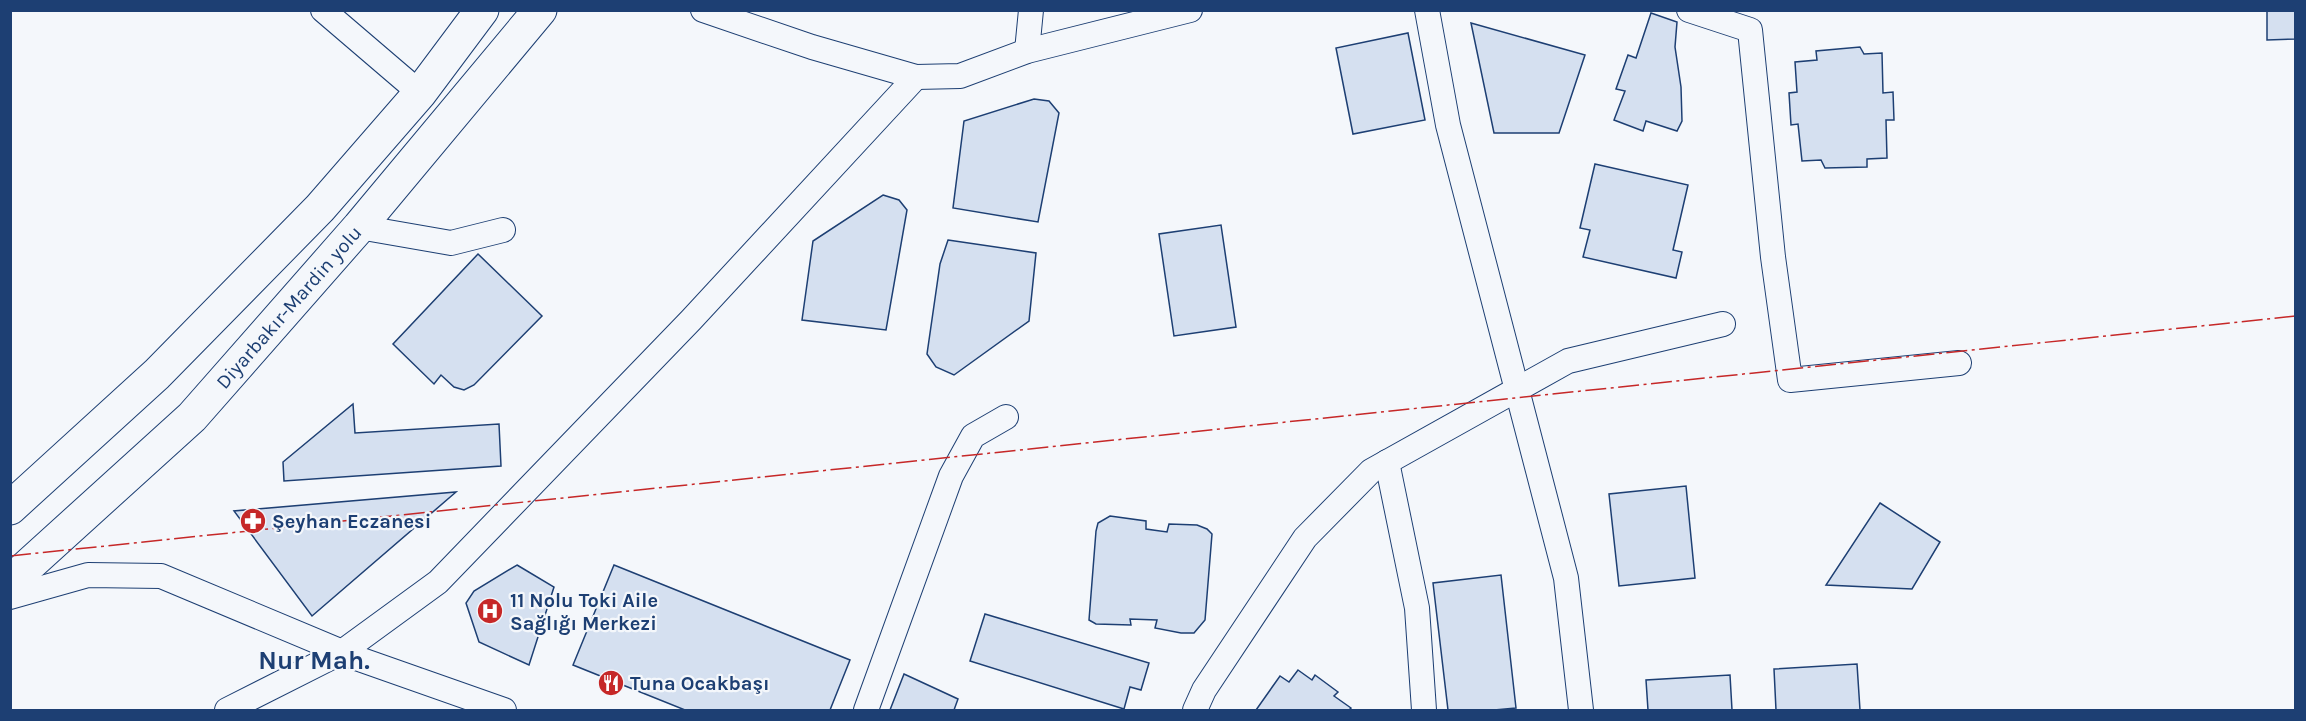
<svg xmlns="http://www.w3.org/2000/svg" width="2306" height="721" viewBox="0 0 2306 721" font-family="Karla,sans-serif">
<rect width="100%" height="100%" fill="#f4f7fb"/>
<g fill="#d5e0f0" stroke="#1d3f73" stroke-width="1.5">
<polygon points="2267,10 2296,10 2296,39 2267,40"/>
<polygon points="1651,13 1677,22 1675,47 1681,87 1682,121 1677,131 1646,121 1643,131 1614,120 1625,91 1616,89 1628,55 1636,58"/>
<polygon points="1471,23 1585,55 1559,133 1494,133"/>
<polygon points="1408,33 1425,120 1353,134 1336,48"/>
<polygon points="1860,47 1864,54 1882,53 1883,93 1893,92 1894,120 1886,120 1887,158 1867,159 1867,167 1825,168 1821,160 1802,161 1798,124 1791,125 1789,93 1797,92 1795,62 1817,60 1816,51"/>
<polygon points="1034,99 1049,101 1059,113 1038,222 953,208 964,121"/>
<polygon points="1595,164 1688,185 1673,250 1682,252 1676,278 1583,257 1590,230 1580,228"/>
<polygon points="883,195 899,200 907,210 886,330 802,320 813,241"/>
<polygon points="1221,225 1236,327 1174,336 1159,234"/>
<polygon points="948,240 1036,253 1029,321 954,375 936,367 927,354 940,264"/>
<polygon points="478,254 542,316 474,385 464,390 454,387 441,375 434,384 393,344"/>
<polygon points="353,404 355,433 499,424 501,466 284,481 283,462"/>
<polygon points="1686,486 1695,578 1619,586 1609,494"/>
<polygon points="456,492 312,616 234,511"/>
<polygon points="1880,503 1940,542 1912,589 1826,585"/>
<polygon points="1110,516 1146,521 1146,529 1167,532 1169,524 1197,525 1207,529 1212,534 1205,620 1194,633 1181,633 1155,628 1157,620 1130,619 1131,625 1096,624 1089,620 1096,531 1098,523"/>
<polygon points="517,565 554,587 529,665 479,642 466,603 474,591"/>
<polygon points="614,565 850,660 830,710 685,710 573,665"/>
<polygon points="1501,575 1516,708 1494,710 1448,710 1433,583"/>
<polygon points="985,614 1149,663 1141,690 1130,687 1124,709 970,661"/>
<polygon points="1857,664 1860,710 1776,710 1774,669"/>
<polygon points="1298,670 1312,680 1315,675 1338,692 1334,696 1351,708 1349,710 1256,710 1280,676 1289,682"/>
<polygon points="904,674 958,699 954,710 890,710"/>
<polygon points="1730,675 1732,710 1648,710 1646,680"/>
</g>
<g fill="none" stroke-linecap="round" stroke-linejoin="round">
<g stroke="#1d3f73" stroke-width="26">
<g id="minor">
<polyline points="323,10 420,93"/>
<polyline points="703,10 812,47 916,77 960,76 1027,51 1190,10"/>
<polyline points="1427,10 1448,125 1566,578 1581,710"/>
<polyline points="1689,10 1750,30 1773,257 1790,380 1959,363"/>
<polyline points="1027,51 1031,10"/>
<polyline points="359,227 451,243 503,230"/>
<polyline points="1387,462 1417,608 1424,710"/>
<polyline points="10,597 88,575 161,576 359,659 504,710"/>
<polyline points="227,710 342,652 438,582 691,320 916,77"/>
<polyline points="866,710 951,476 973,436 1006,417"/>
<polyline points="1195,710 1204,690 1305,538 1371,471 1568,361 1723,324"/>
</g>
</g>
<g stroke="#1d3f73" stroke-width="35">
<g id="trunk">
<polyline points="10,508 157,374 320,208 420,93 482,10"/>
<path id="s1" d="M10,582L192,417L359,227L540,10"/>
</g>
</g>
<use href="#minor" stroke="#f4f7fb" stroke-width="24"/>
<use href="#trunk" stroke="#f4f7fb" stroke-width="33"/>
<polyline stroke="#c62828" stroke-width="1.5" stroke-dasharray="21 4.5 3 4.5" stroke-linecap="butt" points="10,556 2296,316"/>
</g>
<defs>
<g id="pharmacy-disc" transform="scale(1.35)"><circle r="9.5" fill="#c62828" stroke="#f4f7fb"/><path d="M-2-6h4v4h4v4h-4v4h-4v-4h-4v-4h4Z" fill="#fff"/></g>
<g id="hospital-disc" transform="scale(1.35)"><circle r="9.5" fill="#c62828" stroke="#f4f7fb"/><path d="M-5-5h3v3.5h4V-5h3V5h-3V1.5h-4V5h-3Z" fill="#fff"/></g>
<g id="restaurant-disc" transform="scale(1.35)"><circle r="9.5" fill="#c62828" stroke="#f4f7fb"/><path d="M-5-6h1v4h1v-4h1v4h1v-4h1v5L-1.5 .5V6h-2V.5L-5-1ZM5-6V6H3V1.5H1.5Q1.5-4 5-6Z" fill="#fff"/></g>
</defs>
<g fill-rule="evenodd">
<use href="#pharmacy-disc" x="253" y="521"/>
<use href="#hospital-disc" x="490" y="611"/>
<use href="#restaurant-disc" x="611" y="683"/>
</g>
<g text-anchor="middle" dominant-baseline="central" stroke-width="4.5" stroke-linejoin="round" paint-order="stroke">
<g font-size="20" fill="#1d3f73" stroke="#f4f7fb">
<text stroke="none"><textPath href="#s1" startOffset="392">Diyarbakır-Mardin yolu</textPath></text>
</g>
<g font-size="20" font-weight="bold" fill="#1d3f73" stroke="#f4f7fb" text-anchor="start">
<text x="272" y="521">Şeyhan Eczanesi</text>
<text x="510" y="600">11 Nolu Toki Aile<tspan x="510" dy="23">Sağlığı Merkezi</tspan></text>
<text x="630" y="683">Tuna Ocakbaşı</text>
</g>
<g font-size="26" font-weight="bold" fill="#1d3f73" stroke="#f4f7fb">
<text x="314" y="660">Nur Mah.</text>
</g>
</g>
<rect width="2306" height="721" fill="none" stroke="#1d3f73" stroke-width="24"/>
</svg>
